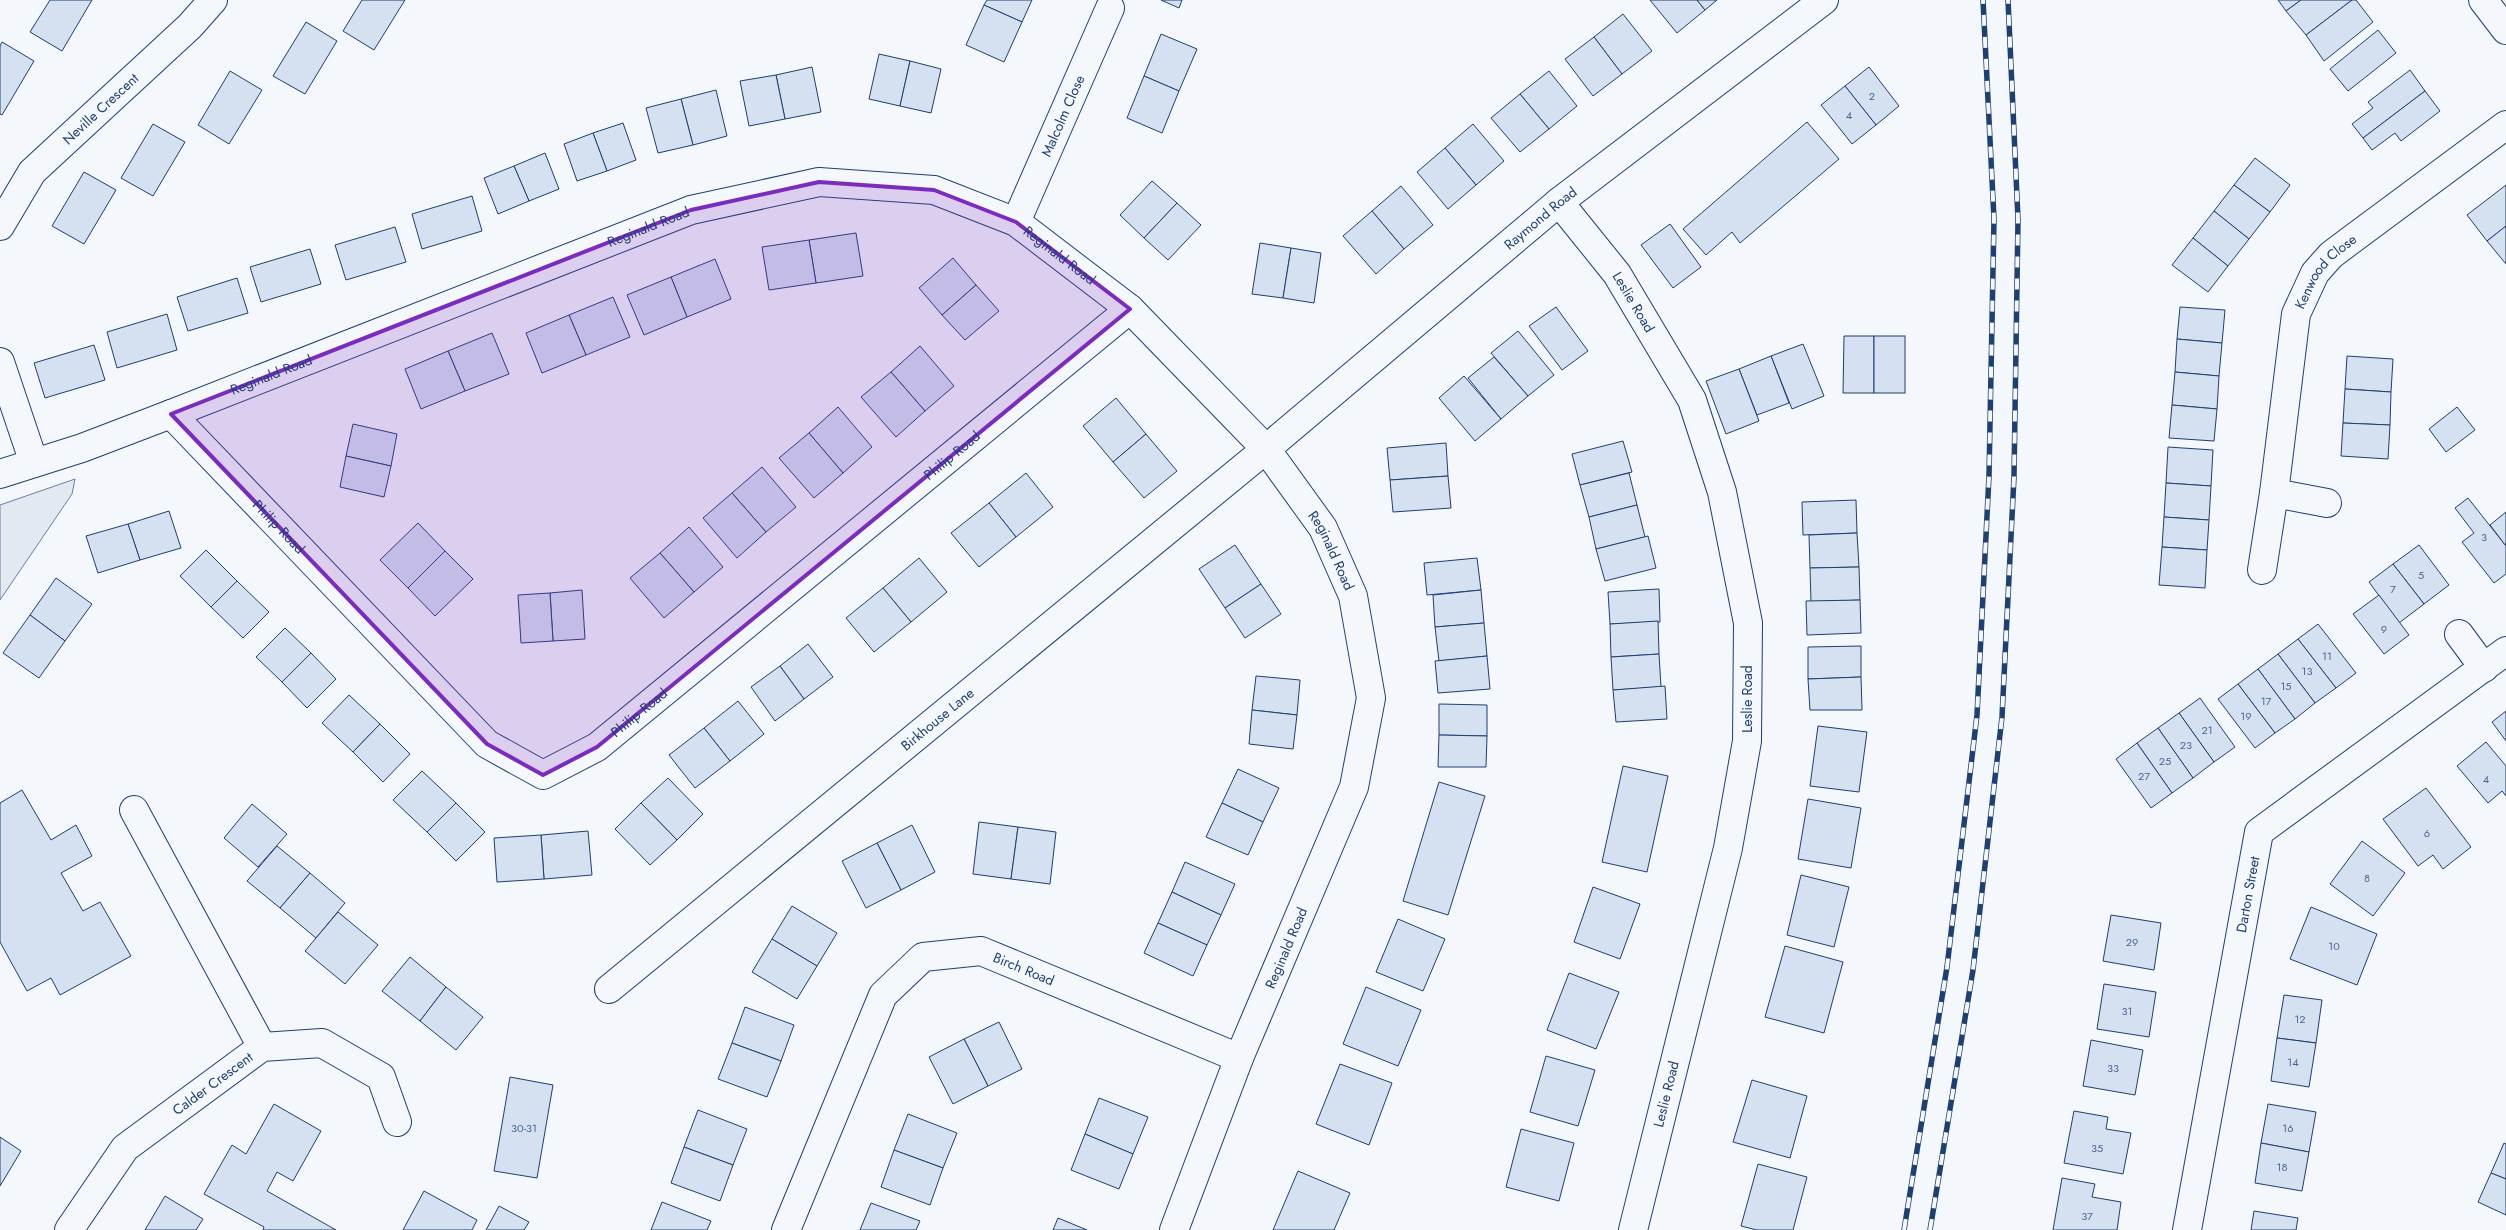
<svg xmlns="http://www.w3.org/2000/svg" width="2506" height="1230" viewBox="0 0 2506 1230" font-family="Jost,sans-serif">
<rect width="100%" height="100%" fill="#f4f7fb"/>
<polygon fill="#e3e9f0" stroke="#687fa3" points="75,479 72,494 0,600 0,505"/>
<g fill="#d5e0f0" stroke="#1d3f73">
<polygon points="50,0 92,0 62,51 30,32"/>
<polygon points="362,0 405,0 374,50 343,31"/>
<polygon points="987,0 1032,0 1022,22 984,5"/>
<polygon points="1161,0 1182,0 1179,8"/>
<polygon points="1650,0 1697,0 1705,10 1677,33"/>
<polygon points="1697,0 1717,0 1705,10"/>
<polygon points="2278,0 2301,0 2286,11"/>
<polygon points="2301,0 2352,0 2306,35 2286,11"/>
<polygon points="2352,0 2356,0 2373,22 2324,61 2306,35"/>
<polygon points="984,5 1022,22 1004,62 966,45"/>
<polygon points="1623,14 1652,51 1622,74 1594,37"/>
<polygon points="306,22 337,41 305,94 273,76"/>
<polygon points="2378,30 2396,53 2348,91 2330,69"/>
<polygon points="1161,34 1197,49 1179,91 1144,76"/>
<polygon points="1594,37 1622,74 1593,96 1565,59"/>
<polygon points="2,42 34,61 2,115 0,114 0,46"/>
<polygon points="879,54 910,61 900,106 869,99"/>
<polygon points="910,61 941,69 931,113 900,106"/>
<polygon points="812,67 821,112 785,119 776,75"/>
<polygon points="1869,67 1899,106 1876,125 1845,86"/>
<polygon points="2410,70 2425,91 2363,138 2352,124 2373,108 2368,102"/>
<polygon points="230,71 262,90 229,144 198,125"/>
<polygon points="1549,71 1577,106 1549,129 1520,94"/>
<polygon points="776,75 785,119 749,126 740,81"/>
<polygon points="1144,76 1179,91 1162,133 1127,118"/>
<polygon points="1845,86 1876,125 1852,144 1821,105"/>
<polygon points="716,90 727,136 693,145 681,99"/>
<polygon points="2425,91 2440,111 2401,141 2395,133 2372,150 2363,138"/>
<polygon points="1520,94 1549,129 1520,152 1491,118"/>
<polygon points="681,99 693,145 658,153 646,108"/>
<polygon points="1807,122 1839,159 1740,243 1732,232 1706,255 1683,229"/>
<polygon points="623,123 636,160 607,171 593,133"/>
<polygon points="153,124 185,142 153,196 121,178"/>
<polygon points="1473,124 1504,161 1476,185 1445,148"/>
<polygon points="593,133 607,171 577,181 564,144"/>
<polygon points="1445,148 1476,185 1448,209 1417,172"/>
<polygon points="545,153 559,189 529,201 514,166"/>
<polygon points="2255,158 2290,185 2270,212 2234,185"/>
<polygon points="514,166 529,201 498,214 484,178"/>
<polygon points="84,172 116,190 84,244 52,226"/>
<polygon points="1152,181 1177,203 1144,238 1120,215"/>
<polygon points="2234,185 2270,212 2249,239 2214,211"/>
<polygon points="2506,185 2506,226 2487,241 2467,215"/>
<polygon points="1401,186 1433,225 1404,249 1372,211"/>
<polygon points="472,196 482,231 422,249 412,214"/>
<polygon points="1177,203 1201,225 1168,260 1144,238"/>
<polygon points="1372,211 1404,249 1376,274 1343,236"/>
<polygon points="2214,211 2249,239 2228,266 2193,238"/>
<polygon points="1670,224 1701,267 1673,288 1641,245"/>
<polygon points="2506,226 2506,264 2487,241"/>
<polygon points="395,227 406,262 346,280 335,245"/>
<polygon points="856,233 863,276 816,283 809,240"/>
<polygon points="2193,238 2228,266 2208,292 2172,265"/>
<polygon points="809,240 816,283 769,290 762,247"/>
<polygon points="1260,243 1291,248 1283,298 1252,294"/>
<polygon points="1291,248 1321,253 1314,303 1283,298"/>
<polygon points="310,249 321,284 261,302 250,267"/>
<polygon points="953,258 976,285 942,315 919,288"/>
<polygon points="715,259 731,299 687,317 671,277"/>
<polygon points="671,277 687,317 644,335 627,295"/>
<polygon points="237,278 248,313 188,331 177,297"/>
<polygon points="976,285 999,311 965,340 942,315"/>
<polygon points="613,297 630,337 586,355 569,315"/>
<polygon points="1556,307 1588,351 1562,370 1529,326"/>
<polygon points="2180,307 2225,310 2222,343 2177,339"/>
<polygon points="167,314 177,350 117,368 107,332"/>
<polygon points="569,315 586,355 542,373 526,333"/>
<polygon points="1518,331 1554,375 1528,396 1491,353"/>
<polygon points="492,333 509,374 465,391 448,351"/>
<polygon points="1844,336 1874,336 1874,393 1843,393"/>
<rect x="1874" y="336" width="31" height="57"/>
<polygon points="2177,339 2222,343 2219,376 2175,372"/>
<polygon points="1803,344 1824,396 1792,409 1771,356"/>
<polygon points="94,345 105,380 45,398 34,363"/>
<polygon points="920,346 954,386 925,411 891,372"/>
<polygon points="448,351 465,391 421,409 405,369"/>
<polygon points="1771,356 1789,403 1757,415 1739,369"/>
<polygon points="2347,356 2393,359 2391,392 2345,389"/>
<polygon points="1494,357 1528,396 1501,419 1468,378"/>
<polygon points="1739,369 1759,421 1726,434 1706,381"/>
<polygon points="891,372 925,411 896,437 861,397"/>
<polygon points="2175,372 2219,376 2217,409 2172,405"/>
<polygon points="1464,376 1501,419 1475,441 1439,398"/>
<polygon points="2345,389 2391,392 2390,425 2343,423"/>
<polygon points="1116,398 1146,434 1113,462 1083,426"/>
<polygon points="2172,405 2217,409 2214,441 2169,438"/>
<polygon points="838,407 872,447 843,473 809,433"/>
<polygon points="2457,407 2475,430 2446,452 2429,429"/>
<polygon points="2343,423 2390,425 2388,459 2341,456"/>
<polygon points="353,424 397,434 391,466 346,456"/>
<polygon points="809,433 843,473 814,498 779,458"/>
<polygon points="1146,434 1177,471 1144,498 1113,462"/>
<polygon points="1623,441 1632,472 1580,485 1572,454"/>
<polygon points="1446,443 1448,476 1390,480 1387,448"/>
<polygon points="2168,447 2213,450 2211,486 2166,483"/>
<polygon points="346,456 391,466 384,497 340,487"/>
<polygon points="762,467 796,507 766,532 732,493"/>
<polygon points="1026,473 1053,507 1016,537 989,503"/>
<polygon points="1629,473 1637,505 1589,517 1580,485"/>
<polygon points="1448,476 1451,508 1393,512 1390,480"/>
<polygon points="2166,483 2211,486 2209,520 2164,517"/>
<polygon points="732,493 766,532 737,558 703,518"/>
<polygon points="2468,498 2506,546 2506,574 2494,583 2462,542 2474,533 2455,508"/>
<polygon points="1856,500 1857,533 1803,535 1802,502"/>
<polygon points="989,503 1016,537 979,567 951,533"/>
<polygon points="1637,505 1645,537 1596,549 1589,517"/>
<polygon points="169,511 181,548 140,560 128,524"/>
<polygon points="2506,512 2506,546 2490,525"/>
<polygon points="2164,517 2209,520 2207,550 2162,547"/>
<polygon points="418,523 445,551 408,588 380,560"/>
<polygon points="128,524 140,560 98,573 86,536"/>
<polygon points="689,527 723,567 694,592 660,553"/>
<polygon points="1857,533 1859,567 1810,568 1809,535"/>
<polygon points="1648,536 1656,568 1605,581 1596,549"/>
<polygon points="1235,545 1261,584 1225,608 1199,569"/>
<polygon points="2419,545 2449,585 2424,604 2393,564"/>
<polygon points="2162,547 2207,550 2205,588 2159,585"/>
<polygon points="206,550 237,581 211,607 180,576"/>
<polygon points="445,551 473,579 435,616 408,588"/>
<polygon points="660,553 694,592 664,618 630,578"/>
<polygon points="919,558 947,592 911,622 883,588"/>
<polygon points="1477,558 1481,590 1427,595 1424,563"/>
<polygon points="2393,564 2424,604 2399,623 2369,582"/>
<polygon points="1859,567 1860,600 1811,602 1810,568"/>
<polygon points="56,578 92,604 65,641 30,615"/>
<polygon points="237,581 269,612 243,638 211,607"/>
<polygon points="1261,584 1281,614 1245,638 1225,608"/>
<polygon points="883,588 911,622 874,652 846,618"/>
<polygon points="1659,589 1660,622 1610,624 1608,592"/>
<polygon points="582,590 585,639 553,641 550,593"/>
<polygon points="1481,590 1484,623 1435,627 1433,595"/>
<polygon points="550,593 553,641 521,643 518,595"/>
<polygon points="2379,595 2409,635 2384,654 2353,614"/>
<polygon points="1860,600 1861,633 1807,635 1806,601"/>
<polygon points="30,615 65,641 39,678 3,653"/>
<polygon points="1658,621 1659,654 1611,657 1610,624"/>
<polygon points="1484,623 1487,656 1439,661 1435,627"/>
<polygon points="2318,624 2356,673 2336,688 2298,639"/>
<polygon points="285,628 311,653 282,682 256,657"/>
<polygon points="2298,639 2336,688 2315,703 2278,654"/>
<polygon points="808,644 833,677 804,699 780,666"/>
<polygon points="1861,646 1861,677 1808,679 1808,647"/>
<polygon points="311,653 336,679 307,708 282,682"/>
<polygon points="1659,654 1661,687 1613,690 1611,657"/>
<polygon points="2278,654 2315,703 2295,719 2258,669"/>
<polygon points="1487,656 1490,689 1438,693 1435,661"/>
<polygon points="780,666 804,699 775,721 751,687"/>
<polygon points="2258,669 2295,719 2275,733 2238,684"/>
<polygon points="1256,676 1300,680 1297,715 1252,710"/>
<polygon points="1861,677 1862,710 1810,710 1808,679"/>
<polygon points="2238,684 2275,733 2255,748 2218,699"/>
<polygon points="1665,686 1667,719 1616,722 1613,690"/>
<polygon points="349,695 380,724 353,752 322,723"/>
<polygon points="2200,698 2235,747 2214,762 2179,713"/>
<polygon points="738,701 764,734 730,761 704,728"/>
<polygon points="1439,704 1487,705 1487,736 1439,735"/>
<polygon points="1252,710 1297,715 1293,749 1249,744"/>
<polygon points="2506,711 2506,741 2492,722"/>
<polygon points="2179,713 2214,762 2193,778 2158,728"/>
<polygon points="380,724 410,754 383,782 353,752"/>
<polygon points="1818,726 1867,732 1859,792 1810,786"/>
<polygon points="704,728 730,761 695,788 669,755"/>
<polygon points="2158,728 2193,778 2172,793 2137,743"/>
<polygon points="1439,735 1487,736 1486,767 1438,767"/>
<polygon points="2486,742 2506,766 2506,796 2502,791 2488,803 2457,766"/>
<polygon points="2137,743 2172,793 2151,808 2116,759"/>
<polygon points="1623,766 1668,776 1647,872 1602,862"/>
<polygon points="1238,769 1279,788 1263,822 1222,803"/>
<polygon points="422,771 456,803 427,832 393,800"/>
<polygon points="668,778 703,814 677,840 641,803"/>
<polygon points="1439,782 1485,796 1448,915 1403,901"/>
<polygon points="2426,788 2471,847 2443,869 2433,855 2418,866 2383,819"/>
<polygon points="22,790 51,840 76,825 92,856 61,873 83,911 100,902 131,956 60,995 51,978 27,991 0,942 0,803"/>
<polygon points="1808,799 1861,808 1851,868 1798,859"/>
<polygon points="456,803 485,832 456,861 427,832"/>
<polygon points="641,803 677,840 650,865 615,829"/>
<polygon points="1222,803 1263,822 1248,855 1206,837"/>
<polygon points="252,804 287,834 258,867 224,838"/>
<polygon points="979,822 1018,827 1011,879 973,874"/>
<polygon points="912,825 935,872 901,890 877,843"/>
<polygon points="1018,827 1056,832 1050,884 1011,879"/>
<polygon points="588,831 592,875 544,879 541,835"/>
<polygon points="541,835 544,879 497,882 494,838"/>
<polygon points="2362,841 2405,873 2373,916 2330,884"/>
<polygon points="877,843 901,890 866,908 842,861"/>
<polygon points="277,846 310,873 280,908 247,881"/>
<polygon points="1185,862 1235,884 1221,915 1172,892"/>
<polygon points="310,873 345,903 316,938 280,908"/>
<polygon points="1801,875 1849,887 1834,947 1787,935"/>
<polygon points="1593,887 1640,904 1620,959 1574,942"/>
<polygon points="1172,892 1221,915 1207,945 1158,923"/>
<polygon points="792,906 837,933 817,966 772,939"/>
<polygon points="2311,907 2377,934 2357,985 2290,959"/>
<polygon points="338,912 378,945 345,984 305,951"/>
<polygon points="2111,915 2161,923 2154,970 2103,961"/>
<polygon points="1398,919 1445,939 1423,991 1376,972"/>
<polygon points="1158,923 1207,945 1193,976 1144,953"/>
<polygon points="772,939 817,966 797,999 752,972"/>
<polygon points="1785,946 1843,962 1824,1033 1765,1017"/>
<polygon points="410,957 446,987 420,1021 382,991"/>
<polygon points="1569,973 1619,992 1596,1049 1547,1030"/>
<polygon points="2104,984 2156,992 2149,1037 2097,1029"/>
<polygon points="446,987 483,1017 456,1050 420,1021"/>
<polygon points="1366,987 1421,1010 1398,1066 1343,1044"/>
<polygon points="2284,995 2322,1000 2316,1043 2277,1038"/>
<polygon points="745,1007 794,1025 781,1061 732,1043"/>
<polygon points="999,1022 1022,1069 988,1086 964,1039"/>
<polygon points="2277,1038 2316,1043 2309,1087 2271,1081"/>
<polygon points="964,1039 988,1086 953,1104 929,1057"/>
<polygon points="2091,1040 2143,1050 2135,1095 2083,1086"/>
<polygon points="732,1043 781,1061 767,1097 718,1079"/>
<polygon points="1546,1056 1595,1070 1578,1126 1530,1112"/>
<polygon points="1340,1064 1392,1083 1369,1145 1316,1124"/>
<polygon points="510,1077 553,1085 537,1178 494,1171"/>
<polygon points="1752,1080 1807,1096 1790,1158 1733,1142"/>
<polygon points="1099,1098 1148,1117 1133,1154 1085,1134"/>
<polygon points="274,1104 321,1131 293,1181 277,1172 267,1191 336,1230 263,1230 264,1227 204,1194 232,1145 246,1154"/>
<polygon points="2268,1104 2316,1112 2309,1152 2261,1143"/>
<polygon points="698,1110 747,1129 733,1165 684,1147"/>
<polygon points="2074,1111 2108,1117 2106,1129 2131,1133 2123,1174 2064,1163"/>
<polygon points="908,1114 957,1133 943,1168 894,1150"/>
<polygon points="1521,1129 1574,1143 1559,1201 1506,1187"/>
<polygon points="1085,1134 1133,1154 1119,1189 1071,1170"/>
<polygon points="0,1137 21,1151 0,1186"/>
<polygon points="2261,1143 2309,1152 2302,1191 2255,1183"/>
<polygon points="2504,1143 2506,1144 2506,1179 2491,1173"/>
<polygon points="684,1147 733,1165 720,1201 671,1183"/>
<polygon points="894,1150 943,1168 930,1205 881,1187"/>
<polygon points="1758,1164 1807,1177 1793,1230 1757,1230 1741,1226"/>
<polygon points="1298,1171 1350,1193 1334,1230 1273,1230"/>
<polygon points="2491,1173 2506,1179 2506,1215 2478,1202"/>
<polygon points="2062,1178 2095,1184 2092,1197 2121,1202 2117,1230 2053,1230"/>
<polygon points="424,1191 477,1220 472,1230 403,1230"/>
<polygon points="165,1196 203,1219 196,1230 145,1230"/>
<polygon points="662,1202 711,1221 707,1230 651,1230"/>
<polygon points="871,1203 920,1221 916,1230 860,1230"/>
<polygon points="499,1206 529,1222 524,1230 486,1230"/>
<polygon points="2254,1211 2298,1218 2296,1230 2251,1230"/>
<polygon points="1058,1218 1087,1230 1053,1230"/>
</g>
<g fill="none" stroke-linecap="round" stroke-linejoin="round">
<g stroke="#1d3f73" stroke-width="30">
<g id="minor">
<path id="s1" d="M1559,202L1617,274L1692,400L1722,492L1748,623L1747,741L1728,848L1633,1230"/>
<path id="s2" d="M1016,222L1110,8"/>
<path id="s3" d="M0,226L32,172L190,26L213,0"/>
<polyline points="0,362 34,463"/>
<path id="s4" d="M171,414L487,744L543,775L597,747L1130,309"/>
<path id="s5" d="M0,474L82,448L171,414L691,210L819,182L934,190L1016,222L1130,309L1266,449L1323,528L1353,596L1371,698L1354,787L1239,1058L1174,1230"/>
<polyline points="2274,493 2327,503"/>
<path id="s6" d="M2262,570L2274,493L2296,314L2315,273L2331,255L2351,240L2506,125"/>
<polyline points="2459,634 2484,668"/>
<polyline points="134,810 262,1047"/>
<path id="s7" d="M609,989L1266,449L1559,202L1824,0"/>
<path id="s8" d="M69,1230L125,1148L262,1047L322,1043L381,1077L397,1122"/>
<path id="s9" d="M786,1230L883,995L923,957L981,951L1239,1058"/>
<path id="s10" d="M2187,1230L2259,832L2506,651"/>
</g>
</g>
<g stroke="#1d3f73" stroke-width="30">
<polyline id="highway" points="2483,0 2506,30"/>
</g>
<use href="#minor" stroke="#f4f7fb" stroke-width="28"/>
<use href="#highway" stroke="#f4f7fb" stroke-width="28"/>
<g stroke="#1d3f73" stroke-width="5.5">
<g id="rail">
<polyline points="1904,1230 1947,967 1977,715 1989,476 1994,219 1983,0"/>
<polyline points="1930,1230 1973,970 2002,717 2014,477 2018,219 2008,0"/>
</g>
</g>
<use href="#rail" stroke="#f4f7fb" stroke-width="4" stroke-dasharray="11" stroke-linecap="butt"/>
</g>
<path fill="#7b2cbf" fill-opacity="0.2" stroke="#7b2cbf" stroke-width="4" stroke-linejoin="round" d="M819,182L934,190L1016,222L1130,309L597,747L543,775L487,744L171,414L691,210Z"/>
<g text-anchor="middle" dominant-baseline="central" stroke-width="4" stroke-linejoin="round" paint-order="stroke">
<g font-size="11" fill="#4b6792">
<text x="1872" y="96">2</text>
<text x="1849" y="115">4</text>
<text x="2484" y="537">3</text>
<text x="2421" y="575">5</text>
<text x="2393" y="589">7</text>
<text x="2384" y="629">9</text>
<text x="2327" y="656">11</text>
<text x="2307" y="671">13</text>
<text x="2286" y="686">15</text>
<text x="2266" y="701">17</text>
<text x="2246" y="716">19</text>
<text x="2207" y="730">21</text>
<text x="2186" y="745">23</text>
<text x="2165" y="761">25</text>
<text x="2144" y="776">27</text>
<text x="2486" y="779">4</text>
<text x="2427" y="833">6</text>
<text x="2367" y="878">8</text>
<text x="2132" y="942">29</text>
<text x="2334" y="946">10</text>
<text x="2127" y="1011">31</text>
<text x="2300" y="1019">12</text>
<text x="2293" y="1062">14</text>
<text x="2113" y="1068">33</text>
<text x="524" y="1128">30-31</text>
<text x="2288" y="1128">16</text>
<text x="2097" y="1148">35</text>
<text x="2282" y="1167">18</text>
<text x="2087" y="1216">37</text>
</g>
<g font-size="14" fill="#1d3f73" stroke="#f4f7fb">
<text stroke="none"><textPath href="#s3" startOffset="156">Neville Crescent</textPath></text>
<text stroke="none"><textPath href="#s2" startOffset="116">Malcolm Close</textPath></text>
<text stroke="none"><textPath href="#s7" startOffset="1209">Raymond Road</textPath></text>
<text stroke="none"><textPath href="#s5" startOffset="694">Reginald Road</textPath></text>
<text stroke="none"><textPath href="#s5" startOffset="1129">Reginald Road</textPath></text>
<text stroke="none"><textPath href="#s6" startOffset="311">Kenwood Close</textPath></text>
<text stroke="none"><textPath href="#s1" startOffset="125">Leslie Road</textPath></text>
<text stroke="none"><textPath href="#s5" startOffset="289">Reginald Road</textPath></text>
<text stroke="none"><textPath href="#s4" startOffset="1041">Philip Road</textPath></text>
<text stroke="none"><textPath href="#s4" startOffset="156">Philip Road</textPath></text>
<text stroke="none"><textPath href="#s5" startOffset="1534">Reginald Road</textPath></text>
<text transform="translate(1747 699) rotate(-90)">Leslie Road</text>
<text stroke="none"><textPath href="#s4" startOffset="636">Philip Road</textPath></text>
<text stroke="none"><textPath href="#s7" startOffset="425">Birkhouse Lane</textPath></text>
<text stroke="none"><textPath href="#s10" startOffset="341">Darton Street</textPath></text>
<text transform="translate(1286 948) rotate(-67)">Reginald Road</text>
<text stroke="none"><textPath href="#s9" startOffset="414">Birch Road</textPath></text>
<text stroke="none"><textPath href="#s8" startOffset="208">Calder Crescent</textPath></text>
<text transform="translate(1666 1094) rotate(-76)">Leslie Road</text>
</g>
</g>
</svg>
